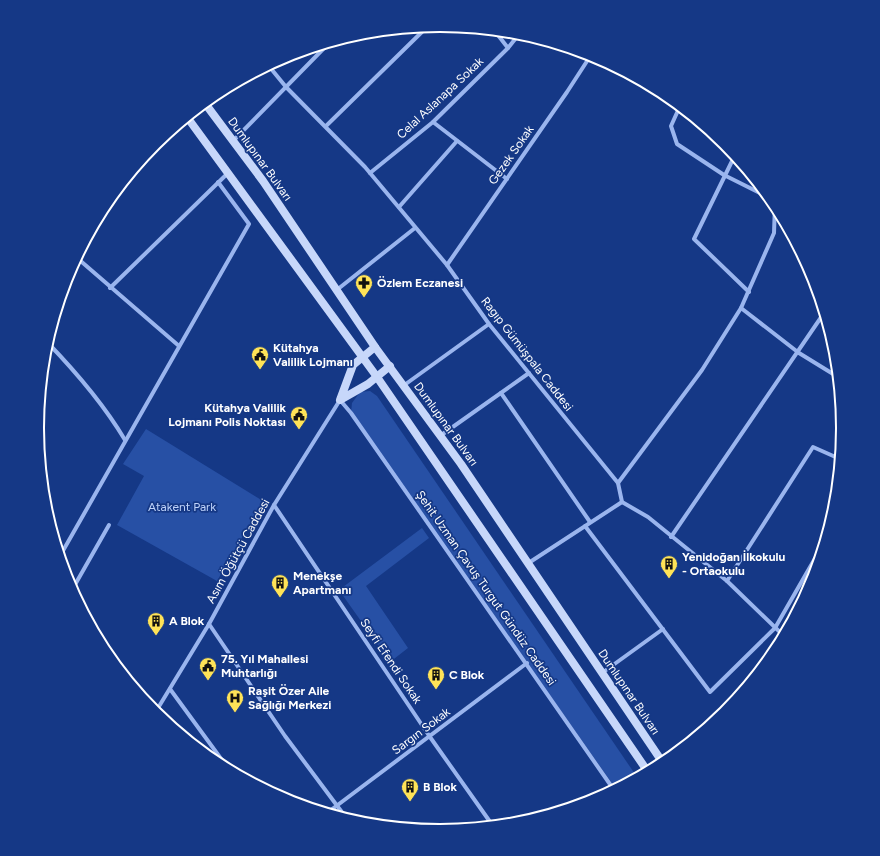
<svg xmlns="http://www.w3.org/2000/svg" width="880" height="856" viewBox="0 0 880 856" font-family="Figtree,sans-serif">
<rect width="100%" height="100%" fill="#153886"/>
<g fill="#2750a5">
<polygon points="370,391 377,396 637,777 616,789 351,413 352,403 360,392"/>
<polygon points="146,429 263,501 217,581 117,525 144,476 123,464"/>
<polygon points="422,528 429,538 366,586 408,648 390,662 339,590"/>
</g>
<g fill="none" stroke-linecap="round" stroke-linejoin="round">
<g stroke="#9ab5ee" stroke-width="4">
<polyline points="494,30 508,48"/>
<polyline points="268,65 286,87 365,167 447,265 489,324 618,483 622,502 648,517 727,581 784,636"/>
<polyline points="680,106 671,126 677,144 724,175 770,198"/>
<polyline points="433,122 507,179"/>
<polyline points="326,126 428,26"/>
<polyline points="233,141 330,42"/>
<polyline points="735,155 694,239 749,292"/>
<polyline points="370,173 433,122 508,48 520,33"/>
<polyline points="399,207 457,141"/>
<polyline points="76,257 179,346"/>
<polyline points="447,265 567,92 591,55"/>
<polyline points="110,288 228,173"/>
<polyline points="338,289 415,228"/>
<polyline points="741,308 799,353 838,377"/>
<path d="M47,342C76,372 103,403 125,440"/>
<polyline points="403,386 489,324"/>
<polyline points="501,393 590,522"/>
<polyline points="440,436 529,373"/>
<polyline points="618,483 702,370 741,308 774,233 775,204"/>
<polyline points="274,505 430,737 493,826"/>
<polyline points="585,526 710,692 775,628 825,541"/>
<polyline points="671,537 824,313"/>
<polyline points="60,556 249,224 218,182"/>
<polyline points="527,564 622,502"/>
<polyline points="727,581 813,447 840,459"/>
<polyline points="72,590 109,525"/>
<polyline points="209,624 285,736 347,819"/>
<polyline points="602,673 663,629"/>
<polyline points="170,689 230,771"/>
<polyline points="155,713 209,624 274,505 340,400 351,413 614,790"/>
<polyline points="327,813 527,663"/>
</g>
<g stroke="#c7d7fa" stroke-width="8">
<polyline points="204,102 263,181 375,347 461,464 663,763"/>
<polyline points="187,117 377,377 648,772"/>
<polyline points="375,347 353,365 340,400 368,384 390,366"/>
</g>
</g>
<defs>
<g id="pharmacy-pin" transform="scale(0.9)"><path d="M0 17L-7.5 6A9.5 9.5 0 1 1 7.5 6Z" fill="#ffe357" stroke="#153886"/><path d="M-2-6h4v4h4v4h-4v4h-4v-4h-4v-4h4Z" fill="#111"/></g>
<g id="civic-pin" transform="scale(0.9)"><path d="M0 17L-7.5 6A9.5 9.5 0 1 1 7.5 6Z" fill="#ffe357" stroke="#153886"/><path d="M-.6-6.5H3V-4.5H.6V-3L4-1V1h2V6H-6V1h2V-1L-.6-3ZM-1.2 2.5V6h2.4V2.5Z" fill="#111"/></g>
<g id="building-pin" transform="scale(0.9)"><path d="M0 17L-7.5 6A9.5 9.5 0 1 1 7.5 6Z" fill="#ffe357" stroke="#153886"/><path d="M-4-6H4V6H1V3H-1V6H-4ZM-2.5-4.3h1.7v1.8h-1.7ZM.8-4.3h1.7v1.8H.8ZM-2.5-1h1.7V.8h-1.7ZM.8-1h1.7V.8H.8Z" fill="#111"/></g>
<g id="hospital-pin" transform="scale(0.9)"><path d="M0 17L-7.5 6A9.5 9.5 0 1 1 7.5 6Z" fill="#ffe357" stroke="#153886"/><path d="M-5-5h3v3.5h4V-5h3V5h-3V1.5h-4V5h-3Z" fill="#111"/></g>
</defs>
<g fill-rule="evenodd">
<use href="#pharmacy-pin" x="364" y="283"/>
<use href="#civic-pin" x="260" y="355"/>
<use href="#civic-pin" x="299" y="415"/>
<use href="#building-pin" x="669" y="564"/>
<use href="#building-pin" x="280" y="583"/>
<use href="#building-pin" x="156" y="621"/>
<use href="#civic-pin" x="208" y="666"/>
<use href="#building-pin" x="436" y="675"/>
<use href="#hospital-pin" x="235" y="698"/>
<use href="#building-pin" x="410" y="787"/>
</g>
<g text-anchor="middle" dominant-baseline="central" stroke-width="3.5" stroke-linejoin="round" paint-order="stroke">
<g font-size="12" fill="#fff" stroke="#153886">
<text transform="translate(440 98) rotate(-43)">Celal Aslanapa Sokak</text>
<text transform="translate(511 155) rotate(-55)">Gezek Sokak</text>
<text transform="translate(260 159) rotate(54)">Dumlupınar Bulvarı</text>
<text transform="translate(527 354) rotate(52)">Ragıp Gümüşpala Caddesi</text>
<text transform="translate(446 424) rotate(54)">Dumlupınar Bulvarı</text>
<text transform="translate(238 551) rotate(-61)">Asım Öğütçü Caddesi</text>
<text transform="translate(486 588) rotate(55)">Şehit Uzman Çavuş Turgut Gündüz Caddesi</text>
<text transform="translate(391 661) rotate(56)">Seyfi Efendi Sokak</text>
<text transform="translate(629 692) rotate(56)">Dumlupınar Bulvarı</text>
<text transform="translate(421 731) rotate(-37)">Sargın Sokak</text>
</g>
<g font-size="12" font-weight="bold" fill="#fff" stroke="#153886" text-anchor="start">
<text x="377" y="283">Özlem Eczanesi</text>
<text x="273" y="348">Kütahya<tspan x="273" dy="14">Valilik Lojmanı</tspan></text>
<text x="286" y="408" text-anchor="end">Kütahya Valilik<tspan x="286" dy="14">Lojmanı Polis Noktası</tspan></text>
<text x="682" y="557">Yenidoğan İlkokulu<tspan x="682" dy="14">- Ortaokulu</tspan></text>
<text x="293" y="576">Menekşe<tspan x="293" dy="14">Apartmanı</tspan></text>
<text x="169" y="621">A Blok</text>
<text x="221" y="659">75. Yıl Mahallesi<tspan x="221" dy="14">Muhtarlığı</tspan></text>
<text x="449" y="675">C Blok</text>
<text x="248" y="691">Raşit Özer Aile<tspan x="248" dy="14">Sağlığı Merkezi</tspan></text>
<text x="423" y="787">B Blok</text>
</g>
<g font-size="12" fill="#bfd3fa" stroke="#153886">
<text x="182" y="507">Atakent Park</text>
</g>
</g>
<path d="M0 0H880V856H0ZM44 428a396 396 0 1 1 792 0a396 396 0 1 1-792 0Z" fill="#153886" fill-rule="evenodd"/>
<path fill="none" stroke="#fff" stroke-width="2" d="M44 428a396 396 0 1 1 792 0a396 396 0 1 1-792 0Z"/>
</svg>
